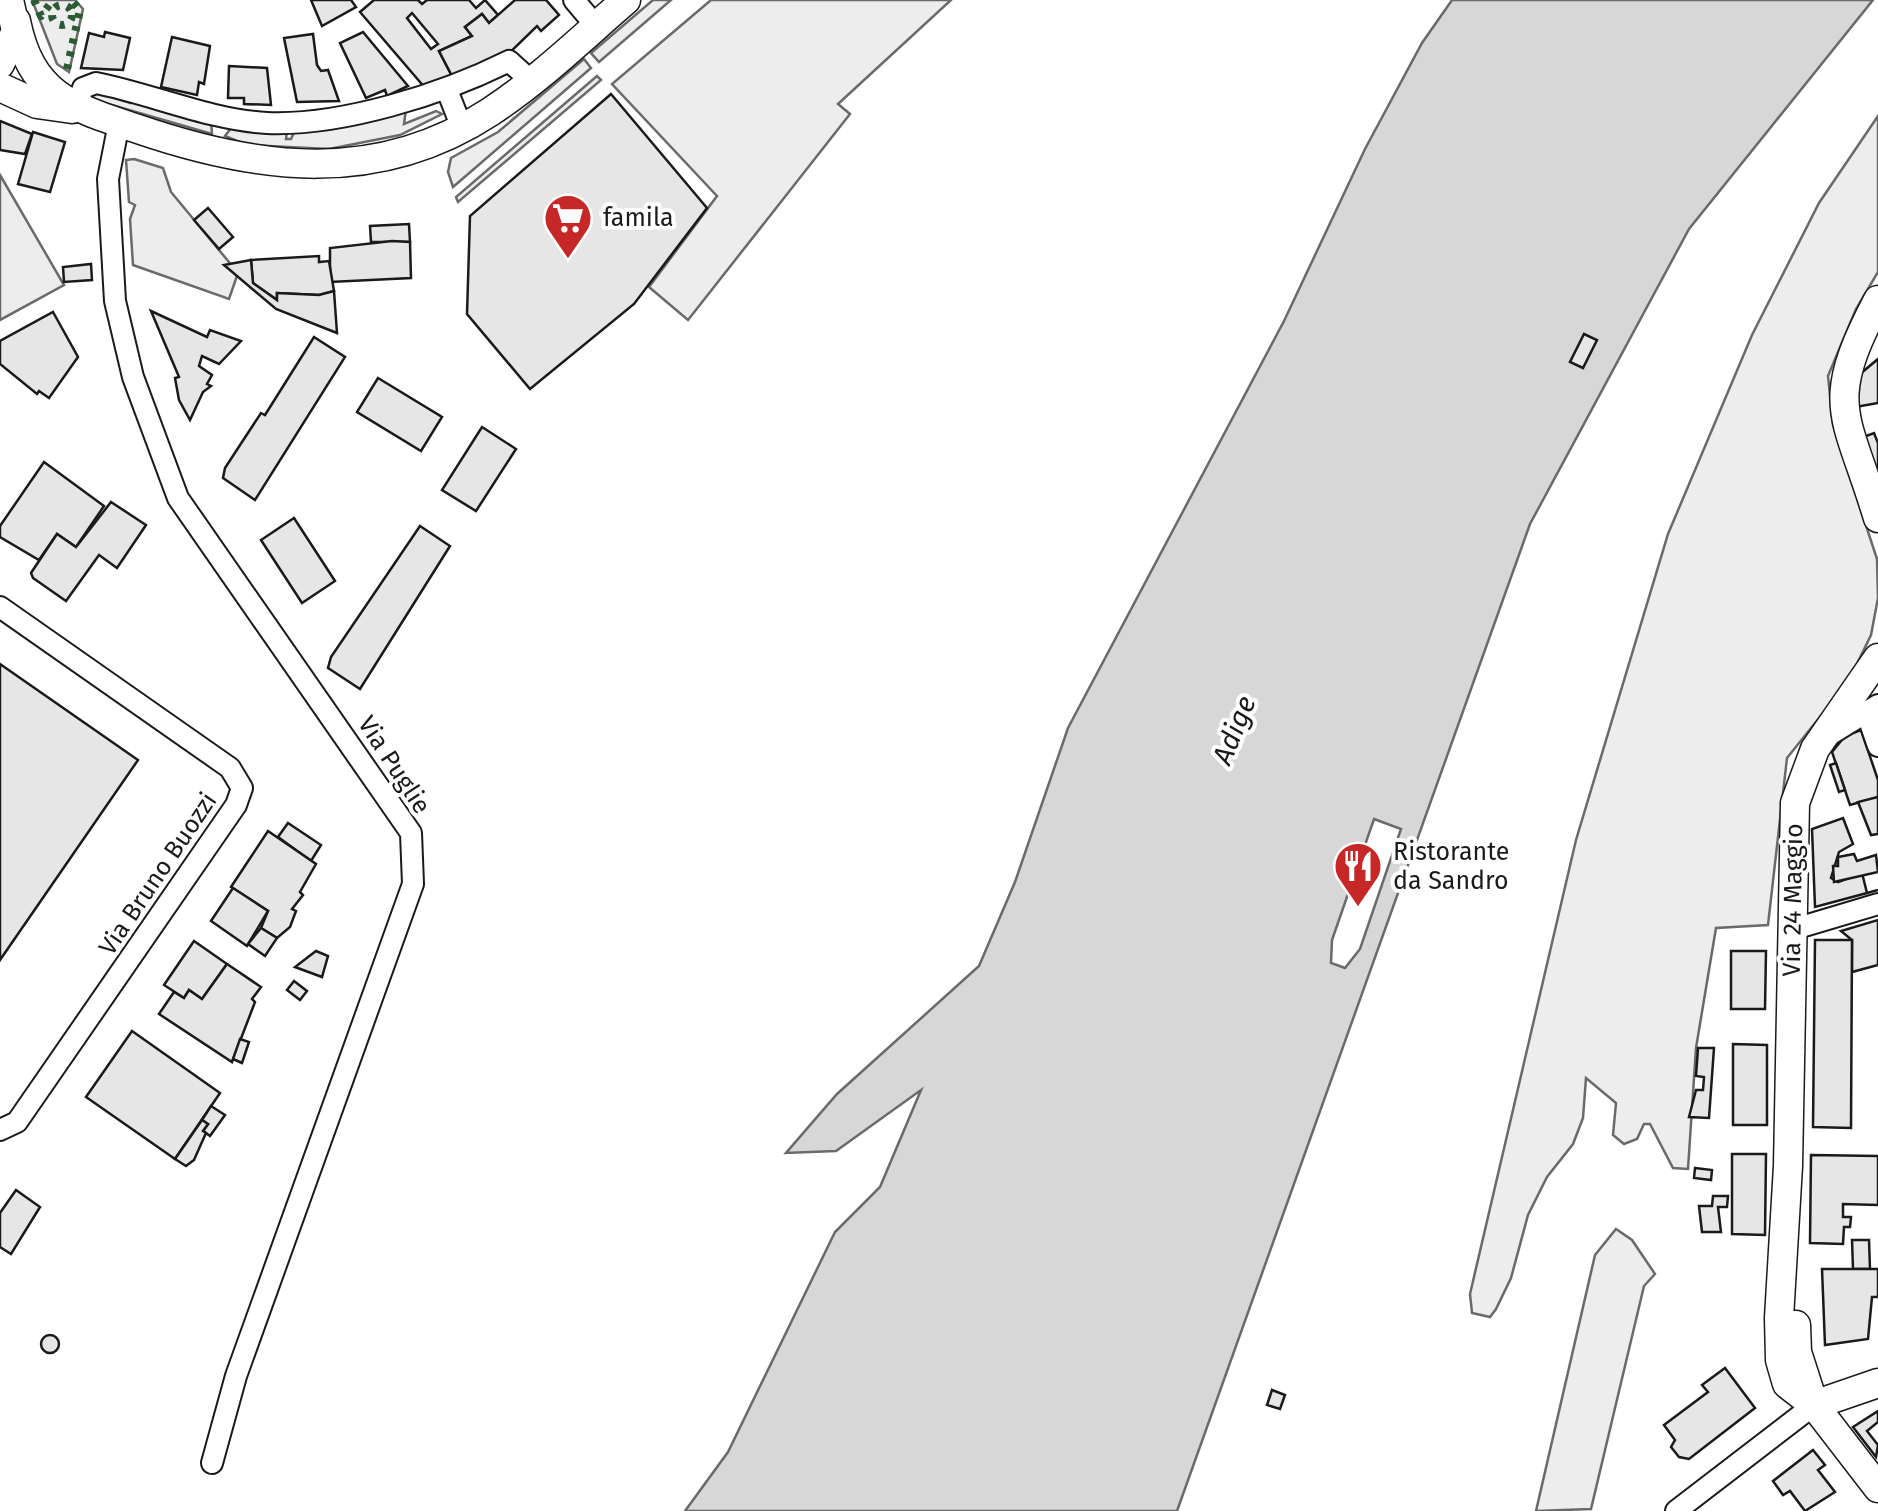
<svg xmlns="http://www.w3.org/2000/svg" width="1878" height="1511" viewBox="0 0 1878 1511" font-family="'Fira Sans',sans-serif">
<rect width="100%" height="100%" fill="#fff"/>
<g fill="#ededed" stroke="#6a6a6a" stroke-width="2.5">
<polygon points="32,0 75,0 83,9 69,72 57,64"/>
<polygon points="653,0 671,0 599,62 591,53"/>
<polygon points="711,0 951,0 838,104 850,114 688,320 649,287 717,196 612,84"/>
<polygon points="584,59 591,68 453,187 448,172 451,158 498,132"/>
<polygon points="597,76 601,80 458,202 456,197"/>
<polygon points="93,91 130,103 133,94 211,119 212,134 91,99"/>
<polygon points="406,109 404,124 436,111 442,114 400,135 329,149 247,145 225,136 234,124 287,131 286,139 291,139 297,126"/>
<polygon points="1878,116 1878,272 1856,309 1828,376 1833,425 1877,559 1878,598 1871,635 1848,682 1787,758 1768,925 1716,928 1696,1048 1688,1169 1673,1168 1650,1124 1644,1124 1637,1139 1624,1144 1613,1135 1616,1103 1586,1078 1583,1118 1573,1144 1547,1177 1528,1215 1511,1278 1496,1309 1490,1317 1472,1313 1470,1294 1576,840 1668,534 1752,335 1819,203"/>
<polygon points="134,159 163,168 171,192 238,273 229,299 133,265 130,219 135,205 129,202 126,160"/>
<polygon points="0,175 64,285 0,320"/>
<polygon points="1616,1229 1632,1240 1655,1274 1644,1286 1591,1509 1536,1511 1595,1255"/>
</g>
<polygon fill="#d7d7d7" stroke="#6a6a6a" stroke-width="2.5" points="1452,0 1873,0 1689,229 1530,524 1177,1511 685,1511 728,1452 835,1232 880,1187 921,1090 836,1151 786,1153 837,1094 979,966 1015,882 1068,728 1284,321 1365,149 1422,43"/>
<polygon fill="#fff" stroke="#6a6a6a" stroke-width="2.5" points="1374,819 1401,829 1360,949 1345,968 1331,963 1332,940"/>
<g fill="#e6e6e6" stroke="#1a1a1a" stroke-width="2.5" fill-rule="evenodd">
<polygon points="311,0 351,0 356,7 322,26"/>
<path d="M374,0H418L422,4L427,0H469L476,8L485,0L498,15L489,23L482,14L465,27L472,36L439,51L453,78L426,89L360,12ZM412,13L438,44L431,49L407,18Z"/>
<polygon points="515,0 546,0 559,15 541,31 537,26 501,61 453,78 439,51 472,36 465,27 482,14 489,23"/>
<polygon points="105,32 130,38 123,70 81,68 89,33 104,37"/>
<polygon points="363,32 408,86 387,96 385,90 366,98 340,43"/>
<polygon points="313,34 317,65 321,71 328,70 339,101 297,102 284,38"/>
<polygon points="172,37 210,46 204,84 199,82 197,95 161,87"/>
<polygon points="229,66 267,68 271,105 244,104 244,98 228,98"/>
<polygon points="611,94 707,208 634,304 530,389 467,314 470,216"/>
<polygon points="0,121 32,134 25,154 0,150"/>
<polygon points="33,132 65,142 50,192 18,184"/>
<polygon points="208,208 233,237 219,249 194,220"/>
<polygon points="409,224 410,242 371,242 370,226"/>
<polygon points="392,241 410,242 411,278 330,282 330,248"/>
<polygon points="319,256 319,262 329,261 334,291 319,295 277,293 277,300 253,283 251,260"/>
<polygon points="251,260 253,283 277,300 277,293 319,295 334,291 337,333 276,309 224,265"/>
<polygon points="91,264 92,280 64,282 63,267"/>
<polygon points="151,311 207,337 210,330 241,341 219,364 202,356 199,366 212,375 207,384 211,386 203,392 190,420 179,400 175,378 179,377"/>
<polygon points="53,312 78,357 49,398 39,391 37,394 0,364 0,341"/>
<polygon points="1584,334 1597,340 1583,368 1570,362"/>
<polygon points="314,337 345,357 255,500 223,478 225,468 261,413 265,415"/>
<polygon points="1878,359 1878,403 1850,408 1854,379"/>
<polygon points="378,378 442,417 421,451 357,412"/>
<polygon points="482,427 516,449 476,511 442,490"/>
<polygon points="1874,433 1878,443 1878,490 1858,439"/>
<polygon points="44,462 104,506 76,547 57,534 39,560 0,537 0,526"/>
<polygon points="111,502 146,525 117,568 99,555 66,601 33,578 31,573 57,534 76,547"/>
<polygon points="294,518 335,581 302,603 261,540"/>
<polygon points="420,526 450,546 360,689 328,668 331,657"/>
<polygon points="0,664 138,760 0,960"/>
<polygon points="1861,730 1878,780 1878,797 1850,805 1832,752 1845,736"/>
<polygon points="1836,763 1845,790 1839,792 1830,765"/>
<polygon points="1878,797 1878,834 1871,835 1858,802"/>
<polygon points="1843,818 1853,844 1839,852 1831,878 1838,882 1862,873 1867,893 1815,907 1812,829"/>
<polygon points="288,823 321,845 311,861 278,837"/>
<polygon points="268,831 316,864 300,892 303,895 292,909 296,911 290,927 277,938 261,928 268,911 231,887"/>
<polygon points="1854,854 1857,861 1876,855 1878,872 1834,882 1833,866 1838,866 1838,857"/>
<polygon points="233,888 268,911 247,946 211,921"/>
<polygon points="1878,920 1878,965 1852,972 1852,940 1841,931"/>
<polygon points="261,928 277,938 265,956 248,944"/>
<polygon points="1815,940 1852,940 1851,1128 1813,1127"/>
<polygon points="194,941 227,964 202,999 189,990 184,998 164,985"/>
<polygon points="316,951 328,956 322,977 295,967"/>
<polygon points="1731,951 1766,951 1765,1009 1731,1009"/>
<polygon points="227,964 261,987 252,999 255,1002 232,1062 159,1014 174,992 184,998 189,990 202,999"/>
<polygon points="294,981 307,991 300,1000 287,990"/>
<polygon points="132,1031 220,1093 175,1159 86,1097"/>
<polygon points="240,1039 249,1042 242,1063 233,1059"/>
<polygon points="1733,1044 1767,1045 1767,1125 1733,1125"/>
<polygon points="1698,1048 1714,1048 1709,1118 1689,1117 1696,1090 1703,1090 1704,1077 1696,1076"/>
<polygon points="211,1106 225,1115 210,1136 203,1131 208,1124 202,1120"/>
<polygon points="202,1120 208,1124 203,1131 206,1133 194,1160 186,1166 175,1159"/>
<polygon points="1732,1154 1766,1154 1765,1235 1732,1234"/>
<polygon points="1811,1155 1878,1156 1878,1205 1843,1204 1843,1217 1851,1217 1850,1227 1844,1227 1843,1244 1810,1243"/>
<polygon points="1695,1168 1712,1170 1711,1180 1694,1178"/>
<polygon points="16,1190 40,1207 11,1254 0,1247 0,1213"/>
<polygon points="1713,1196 1728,1196 1727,1207 1718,1207 1721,1232 1702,1232 1699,1206 1712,1206"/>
<polygon points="1852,1240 1869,1240 1870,1269 1853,1269"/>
<polygon points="1822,1269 1878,1269 1878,1297 1872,1297 1868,1339 1825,1345"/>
<circle cx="50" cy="1344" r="9"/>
<polygon points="1725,1368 1755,1408 1689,1459 1679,1457 1671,1447 1675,1440 1664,1425 1708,1392 1702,1385"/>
<polygon points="1272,1390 1285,1395 1280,1409 1267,1405"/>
<polygon points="1878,1411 1878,1422 1867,1431 1878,1445 1876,1457 1853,1427"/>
<polygon points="1813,1450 1825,1465 1818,1470 1835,1492 1805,1511 1790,1491 1783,1495 1773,1481"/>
</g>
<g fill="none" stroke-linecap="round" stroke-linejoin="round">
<g stroke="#1a1a1a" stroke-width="24">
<g id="street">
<polyline points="574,0 596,26"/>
<polyline points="447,90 462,128"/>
<path d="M76,108L83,88L96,83C152,94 210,120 267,123C342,126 443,94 509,61L531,81"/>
<polyline points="119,123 108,179 115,301 133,377 178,498 411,833 413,884 236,1376 212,1463"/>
<polyline points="0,607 230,768 242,788 236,805 17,1122 0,1130"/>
<polyline points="1866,711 1878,746"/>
<polyline points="1831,734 1878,705"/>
<polyline points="1791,930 1878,904"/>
<polyline points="1676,1511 1814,1405"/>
</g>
</g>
<g stroke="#1a1a1a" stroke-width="31">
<g id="secondary">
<path d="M16,21C31,96 72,107 138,129C258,170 377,186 490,112C539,80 582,38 626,0"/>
<polyline points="0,64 16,31 9,0"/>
<polyline points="0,87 37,104 72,109"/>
<path d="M1878,300C1822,406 1846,412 1878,518"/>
<polyline points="1878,658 1815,749 1795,803 1788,1166 1779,1318 1780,1360 1787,1384 1814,1405 1878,1488"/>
<polyline points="1796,1325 1797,1352 1814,1405"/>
<polyline points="1814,1405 1878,1383"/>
</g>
</g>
<use href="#street" stroke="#fff" stroke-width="20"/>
<use href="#secondary" stroke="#fff" stroke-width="28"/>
<g stroke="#2b5a34" stroke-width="8" stroke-dasharray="5 8" stroke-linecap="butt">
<polyline points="34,0 41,16 53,0"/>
<circle cx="62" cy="15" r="10"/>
<polyline points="67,69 80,10 71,0"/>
</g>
<polyline stroke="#1a1a1a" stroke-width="2.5" stroke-dasharray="12 5" stroke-linecap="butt" points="1867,893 1878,890"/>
</g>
<defs>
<g id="supermarket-pin" transform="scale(2.5)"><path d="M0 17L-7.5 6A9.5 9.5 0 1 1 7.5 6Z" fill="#c62828" stroke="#fff"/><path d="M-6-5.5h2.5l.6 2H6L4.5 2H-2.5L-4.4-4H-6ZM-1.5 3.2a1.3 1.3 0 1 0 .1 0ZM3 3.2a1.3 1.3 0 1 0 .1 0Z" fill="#fff"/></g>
<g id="restaurant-pin" transform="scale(2.5)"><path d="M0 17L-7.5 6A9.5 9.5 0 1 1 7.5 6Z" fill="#c62828" stroke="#fff"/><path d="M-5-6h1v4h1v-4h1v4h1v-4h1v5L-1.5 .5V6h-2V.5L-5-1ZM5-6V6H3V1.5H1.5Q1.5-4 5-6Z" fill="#fff"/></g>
</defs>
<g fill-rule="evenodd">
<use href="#supermarket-pin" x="568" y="218"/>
<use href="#restaurant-pin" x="1358" y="866"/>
</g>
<g text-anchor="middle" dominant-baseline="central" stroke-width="8" stroke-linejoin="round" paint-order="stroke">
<g font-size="25" fill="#1a1a1a" stroke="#fff" text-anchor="start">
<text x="603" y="218">famila</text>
<text x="1393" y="852">Ristorante<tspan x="1393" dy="29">da Sandro</tspan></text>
</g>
<g font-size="25" fill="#1a1a1a" stroke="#fff">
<text transform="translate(394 765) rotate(57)">Via Puglie</text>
<text transform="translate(158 874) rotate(-56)">Via Bruno Buozzi</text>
<text transform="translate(1793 900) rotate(-89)">Via 24 Maggio</text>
</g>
<g font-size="28" font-style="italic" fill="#1a1a1a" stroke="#fff">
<text transform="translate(1234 730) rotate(-68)">Adige</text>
</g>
</g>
</svg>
